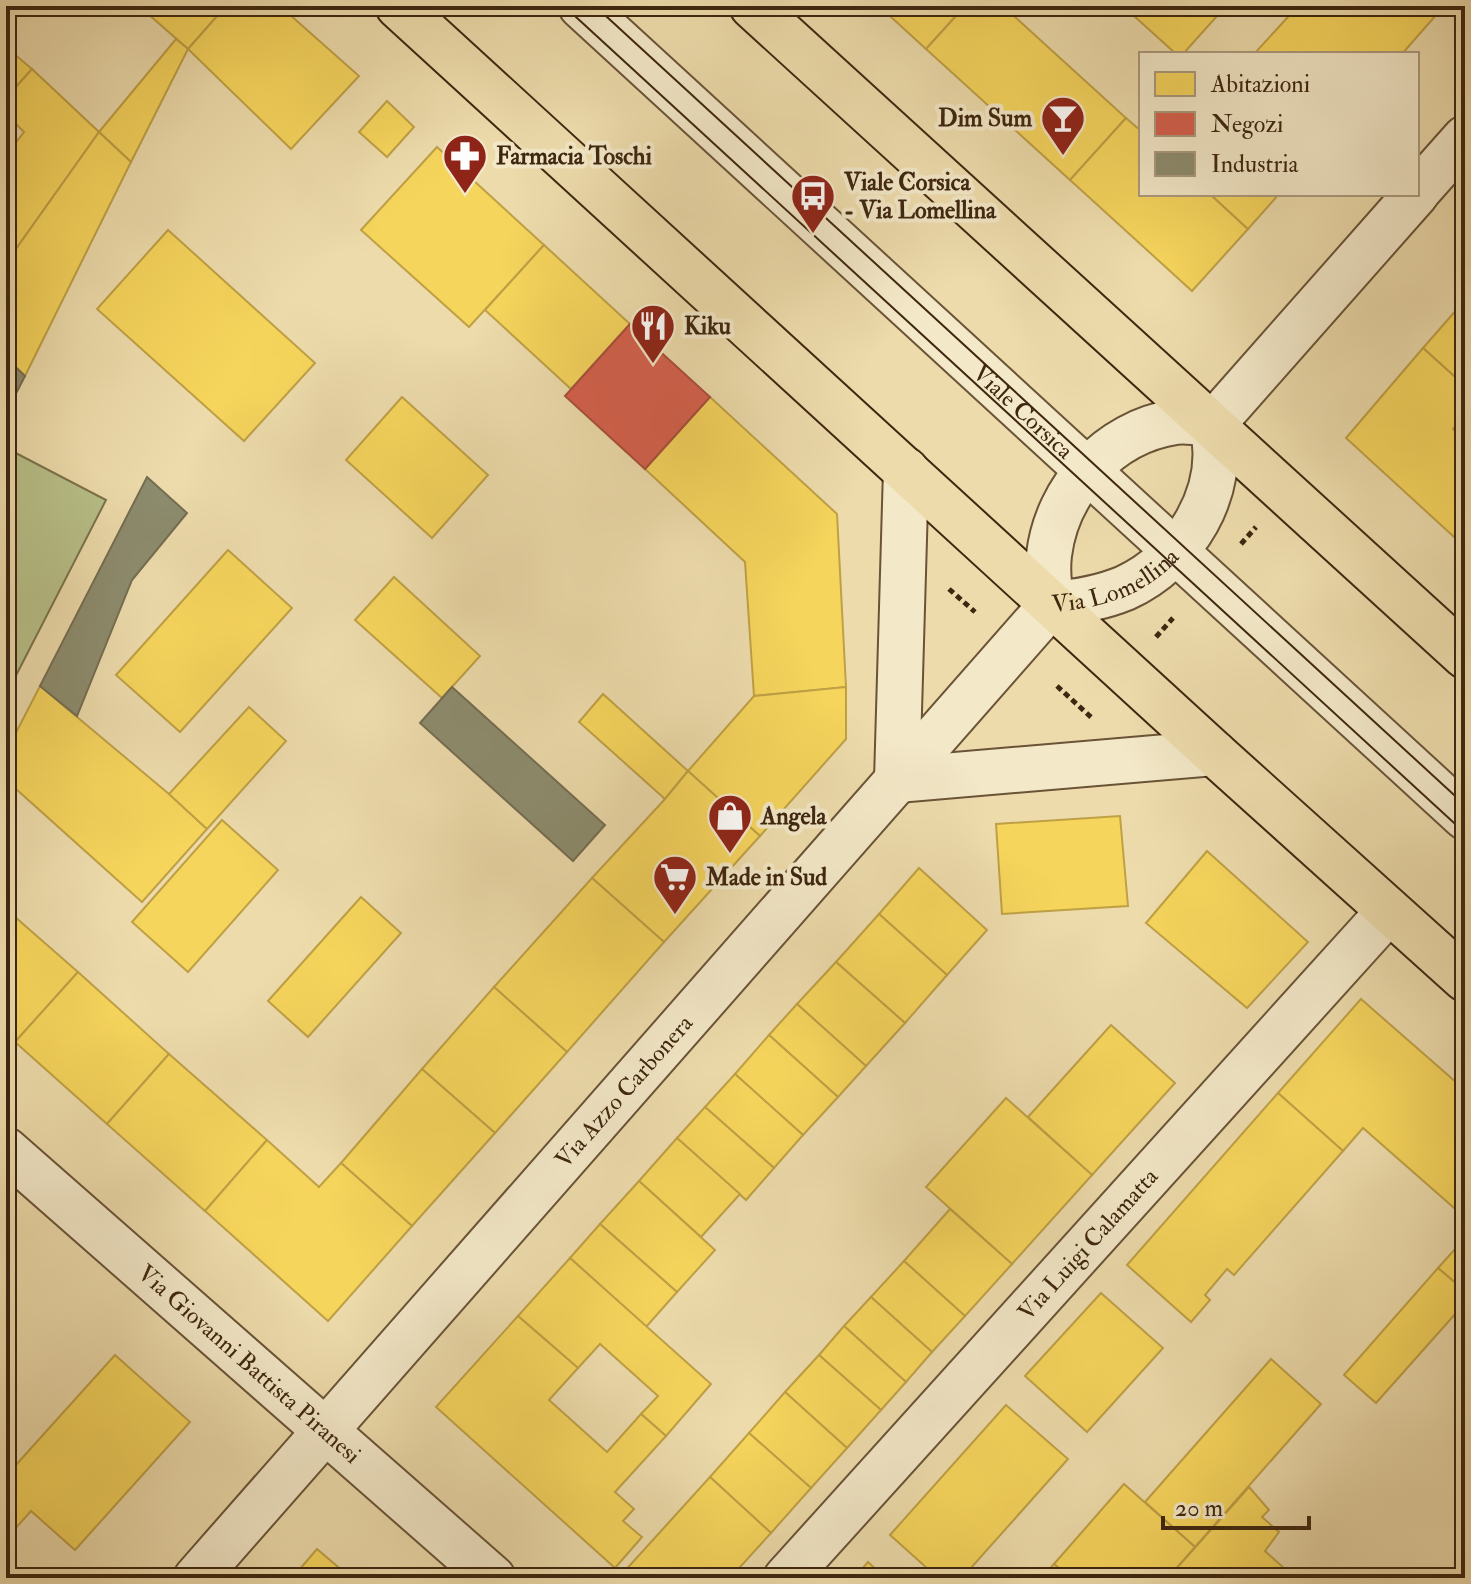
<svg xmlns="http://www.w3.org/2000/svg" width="1471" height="1584" viewBox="0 0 1471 1584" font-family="'IM FELL Double Pica',serif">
<rect width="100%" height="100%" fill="#eddbab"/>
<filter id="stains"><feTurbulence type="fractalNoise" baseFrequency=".0025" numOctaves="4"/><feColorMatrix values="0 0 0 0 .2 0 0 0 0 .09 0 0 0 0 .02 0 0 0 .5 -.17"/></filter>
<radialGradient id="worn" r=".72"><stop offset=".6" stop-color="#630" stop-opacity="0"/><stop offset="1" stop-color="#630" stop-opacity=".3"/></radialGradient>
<polygon fill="#b8c089" stroke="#7b734c" stroke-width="2" points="10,450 106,500 6,695 6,458"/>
<g fill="#f6d55c" stroke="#bfa045" stroke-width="2">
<polygon points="139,6 226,6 188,49"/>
<polygon points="226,6 280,6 359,76 291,149 188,49"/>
<polygon points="879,6 965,6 926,49"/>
<polygon points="965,6 1003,6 1126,118 1070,180 926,49"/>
<polygon points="1123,6 1226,6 1183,54 1176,54"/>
<polygon points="1298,6 1444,6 1402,54 1254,54"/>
<polygon points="176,39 188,49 131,162 99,132"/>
<polygon points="6,47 32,69 6,98"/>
<polygon points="32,69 99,132 6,263 6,155 24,132 6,114 6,98"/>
<polygon points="387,101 414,127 387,157 359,132"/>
<polygon points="1126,118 1141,131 1141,194 1210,194 1248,229 1192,291 1070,180"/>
<polygon points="99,132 131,162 25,376 6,358 6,263"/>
<polygon points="437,147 544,245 469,327 361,230"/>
<polygon points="1210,194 1279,194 1248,229"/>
<polygon points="168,230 315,363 244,441 97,309"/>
<polygon points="544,245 630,324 571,389 485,310"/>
<polygon points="1465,300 1465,386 1423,348"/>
<polygon points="1423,348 1465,386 1465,416 1453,429 1465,440 1465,547 1346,438"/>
<polygon points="402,397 488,475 432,538 346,460"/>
<polygon points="710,397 837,514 846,687 754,696 745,562 645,469"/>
<polygon points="228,550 292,608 180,732 116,675"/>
<polygon points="394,577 480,656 442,698 355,620"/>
<polygon points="40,686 169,794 207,829 142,902 6,780 6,752"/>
<polygon points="846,687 846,739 760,836 688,771 754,696"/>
<polygon points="603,694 688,771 665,799 579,722"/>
<polygon points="249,707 286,741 207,829 169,794"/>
<polygon points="688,771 760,836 664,942 592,878 665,799"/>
<polygon points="1120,816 1128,906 1002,914 996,824"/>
<polygon points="222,820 278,870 188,972 132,922"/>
<polygon points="1207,851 1308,942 1247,1008 1146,923"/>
<polygon points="919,868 987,930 947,975 879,914"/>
<polygon points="592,878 664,942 567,1052 494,987"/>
<polygon points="361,897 401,933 308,1037 268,1001"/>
<polygon points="6,909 78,972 15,1042 6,1033"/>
<polygon points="879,914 947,975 905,1023 836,962"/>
<polygon points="836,962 905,1023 866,1066 797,1004"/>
<polygon points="78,972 169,1054 107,1124 15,1042"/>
<polygon points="494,987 567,1052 495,1133 422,1069"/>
<polygon points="1361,999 1465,1090 1465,1209 1461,1214 1363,1128 1343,1151 1278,1093"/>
<polygon points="797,1004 866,1066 838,1097 769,1035"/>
<polygon points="1111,1025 1175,1083 1092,1175 1028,1117"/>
<polygon points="769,1035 838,1097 803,1135 735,1074"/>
<polygon points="169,1054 267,1140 205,1211 107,1124"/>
<polygon points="422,1069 495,1133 412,1226 341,1163"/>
<polygon points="735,1074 803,1135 774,1168 705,1107"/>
<polygon points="1278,1093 1343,1151 1234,1275 1227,1269 1205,1295 1210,1300 1191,1322 1127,1265"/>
<polygon points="1006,1098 1092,1175 1012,1264 926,1187"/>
<polygon points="705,1107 774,1168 746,1200 677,1138"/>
<polygon points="677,1138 740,1194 701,1237 639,1181"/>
<polygon points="267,1140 319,1187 341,1163 412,1226 328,1321 205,1211"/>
<polygon points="639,1181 715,1250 677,1292 600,1224"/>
<polygon points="950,1209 1012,1264 965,1316 904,1261"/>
<polygon points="600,1224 677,1292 646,1327 570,1258"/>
<polygon points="1465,1238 1465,1291 1438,1268"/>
<polygon points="570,1258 711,1384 666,1436 641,1414 658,1396 600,1344 578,1368 518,1316"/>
<polygon points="904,1261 965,1316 932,1352 871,1297"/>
<polygon points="1438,1268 1465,1291 1465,1303 1376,1403 1344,1375"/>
<polygon points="1101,1293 1163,1348 1087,1432 1025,1376"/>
<polygon points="871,1297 932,1352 906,1382 844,1326"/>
<polygon points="518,1316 578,1368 549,1400 607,1452 641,1414 666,1436 615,1492 634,1509 623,1521 642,1537 615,1568 436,1407"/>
<polygon points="844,1326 906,1382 881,1410 819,1355"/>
<polygon points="115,1355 190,1422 75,1550 31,1511 6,1539 6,1476"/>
<polygon points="819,1355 881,1410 847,1448 785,1392"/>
<polygon points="1271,1359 1321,1404 1195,1547 1145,1502"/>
<polygon points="785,1392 847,1448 811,1488 749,1433"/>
<polygon points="1006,1405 1068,1459 962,1578 938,1578 890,1535"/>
<polygon points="749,1433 811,1488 771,1533 710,1477"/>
<polygon points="710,1477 771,1533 730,1578 626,1578 622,1574"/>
<polygon points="1124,1484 1195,1547 1168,1578 1070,1578 1054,1564"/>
<polygon points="1249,1487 1269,1510 1262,1517 1279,1532 1265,1551 1295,1578 1168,1578"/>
<polygon points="317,1549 344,1572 351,1578 292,1578"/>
<polygon points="868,1562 885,1578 854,1578"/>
<polygon points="1054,1564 1070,1578 1041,1578"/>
</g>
<polygon fill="#d6604d" stroke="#a84f3b" stroke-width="2" points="630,324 710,397 645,469 565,396"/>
<g fill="#8c8c6e" stroke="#756d52" stroke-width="2">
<polygon points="6,358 25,376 6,413"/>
<polygon points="147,477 187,513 132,580 77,716 40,686"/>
<polygon points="452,687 605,825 573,861 420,723"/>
</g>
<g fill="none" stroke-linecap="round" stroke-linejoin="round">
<g stroke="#6a5337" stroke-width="48">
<g id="minor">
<path id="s1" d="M581,6L1465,817"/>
<polyline points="1417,192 1465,138"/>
<polyline points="1212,425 1416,194"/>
<path d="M1052,604C1049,588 1047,572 1049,555C1057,489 1109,432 1175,422C1188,420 1200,423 1212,425"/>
<path id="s2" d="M1052,604C1077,602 1101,598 1125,588C1185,561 1228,491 1212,425"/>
<polyline points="897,780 1214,753"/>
<polyline points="897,780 906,470"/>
<path id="s3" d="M6,1150L493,1578"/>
<path id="s4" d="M196,1578L1052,604"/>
<path id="s5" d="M786,1578L1389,911"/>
</g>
</g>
<g stroke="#3e2610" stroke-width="48">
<g id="major">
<polyline points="398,6 1214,753 1465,979"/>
<polyline points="752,6 1465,656"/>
</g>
</g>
<g stroke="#3e2610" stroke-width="5" stroke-dasharray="6 4" stroke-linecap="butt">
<polyline points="1241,544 1256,527"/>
<polyline points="949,589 975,612"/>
<polyline points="1156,637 1173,618"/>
<polyline points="1057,686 1092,718"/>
</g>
<use href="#minor" stroke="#f3e8c8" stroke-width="44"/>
<use href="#major" stroke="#eddbab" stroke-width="44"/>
<g stroke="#3e2610" stroke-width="2">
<polyline points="564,6 1465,833"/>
<polyline points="595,6 1465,805"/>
</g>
</g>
<defs>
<g id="bar-pin" transform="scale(2.3)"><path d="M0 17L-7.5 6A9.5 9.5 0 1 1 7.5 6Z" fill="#8f2418" stroke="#f3e8c8"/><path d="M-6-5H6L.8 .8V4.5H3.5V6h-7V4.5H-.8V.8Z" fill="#fff"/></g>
<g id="pharmacy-pin" transform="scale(2.3)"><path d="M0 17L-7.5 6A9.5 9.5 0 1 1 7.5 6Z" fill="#8f2418" stroke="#f3e8c8"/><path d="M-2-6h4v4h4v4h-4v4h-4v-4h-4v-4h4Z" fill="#fff"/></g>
<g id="bus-pin" transform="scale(2.3)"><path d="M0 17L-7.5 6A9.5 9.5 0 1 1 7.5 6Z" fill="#8f2418" stroke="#f3e8c8"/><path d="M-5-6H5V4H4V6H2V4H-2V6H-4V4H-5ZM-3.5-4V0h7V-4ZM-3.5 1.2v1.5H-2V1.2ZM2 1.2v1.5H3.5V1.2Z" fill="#fff"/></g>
<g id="restaurant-pin" transform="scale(2.3)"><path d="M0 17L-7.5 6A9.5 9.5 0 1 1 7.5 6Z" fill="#8f2418" stroke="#f3e8c8"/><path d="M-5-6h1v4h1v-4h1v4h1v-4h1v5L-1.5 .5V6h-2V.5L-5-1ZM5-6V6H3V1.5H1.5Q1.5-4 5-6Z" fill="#fff"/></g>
<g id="shop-pin" transform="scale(2.3)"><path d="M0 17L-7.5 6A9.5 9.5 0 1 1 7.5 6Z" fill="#8f2418" stroke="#f3e8c8"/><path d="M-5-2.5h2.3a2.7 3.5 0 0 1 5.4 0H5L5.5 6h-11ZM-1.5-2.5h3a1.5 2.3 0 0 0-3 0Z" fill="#fff"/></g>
<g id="supermarket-pin" transform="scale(2.3)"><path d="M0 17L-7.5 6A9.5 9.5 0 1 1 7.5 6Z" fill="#8f2418" stroke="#f3e8c8"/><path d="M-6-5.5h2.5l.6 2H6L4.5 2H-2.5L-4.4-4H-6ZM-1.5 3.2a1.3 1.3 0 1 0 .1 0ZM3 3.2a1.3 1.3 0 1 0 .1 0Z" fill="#fff"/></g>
</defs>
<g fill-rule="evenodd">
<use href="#bar-pin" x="1063" y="118"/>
<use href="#pharmacy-pin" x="465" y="156"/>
<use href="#bus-pin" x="813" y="196"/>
<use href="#restaurant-pin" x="653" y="326"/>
<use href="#shop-pin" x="730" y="816"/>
<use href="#supermarket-pin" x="675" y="877"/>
</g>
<g text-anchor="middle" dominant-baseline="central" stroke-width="8" stroke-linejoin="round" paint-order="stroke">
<g font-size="24" font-weight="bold" fill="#3e2610" stroke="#f3e8c8" text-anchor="start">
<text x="1032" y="118" text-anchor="end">Dim Sum</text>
<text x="496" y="156">Farmacia Toschi</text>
<text x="844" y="182">Viale Corsica<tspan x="844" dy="28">- Via Lomellina</tspan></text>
<text x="684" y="326">Kiku</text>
<text x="761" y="816">Angela</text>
<text x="706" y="877">Made in Sud</text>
</g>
<g font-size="24" fill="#3e2610" stroke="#f3e8c8">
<text stroke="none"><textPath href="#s1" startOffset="600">Viale Corsica</textPath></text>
<text stroke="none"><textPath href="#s2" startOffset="68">Via Lomellina</textPath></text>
<text stroke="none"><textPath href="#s4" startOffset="648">Via Azzo Carbonera</textPath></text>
<text stroke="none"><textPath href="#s5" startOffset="450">Via Luigi Calamatta</textPath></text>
<text stroke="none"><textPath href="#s3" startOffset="324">Via Giovanni Battista Piranesi</textPath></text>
</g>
</g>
<rect width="1471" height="1584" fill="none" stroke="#eddbab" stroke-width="32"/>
<rect x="8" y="8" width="1455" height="1568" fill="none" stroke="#3e2610" stroke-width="4"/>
<rect x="16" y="16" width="1439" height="1552" fill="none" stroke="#3e2610" stroke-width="2"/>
<rect x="1139" y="52" width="280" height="144" fill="#f3e8c8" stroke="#ab9a7e" stroke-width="2"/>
<rect x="1155" y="72" width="40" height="24" fill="#f6d55c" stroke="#ab9a7e" stroke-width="2"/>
<text x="1211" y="92" font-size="24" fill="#3e2610">Abitazioni</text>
<rect x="1155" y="112" width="40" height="24" fill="#d6604d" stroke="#ab9a7e" stroke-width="2"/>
<text x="1211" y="132" font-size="24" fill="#3e2610">Negozi</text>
<rect x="1155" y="152" width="40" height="24" fill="#8c8c6e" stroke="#ab9a7e" stroke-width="2"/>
<text x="1211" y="172" font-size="24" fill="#3e2610">Industria</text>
<path d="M1163 1516v12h146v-12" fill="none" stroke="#3e2610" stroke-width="4"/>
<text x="1175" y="1516" font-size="24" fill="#3e2610" stroke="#f3e8c8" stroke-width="6" paint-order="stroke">20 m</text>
<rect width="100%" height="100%" filter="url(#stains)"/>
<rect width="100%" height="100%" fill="url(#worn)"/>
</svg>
